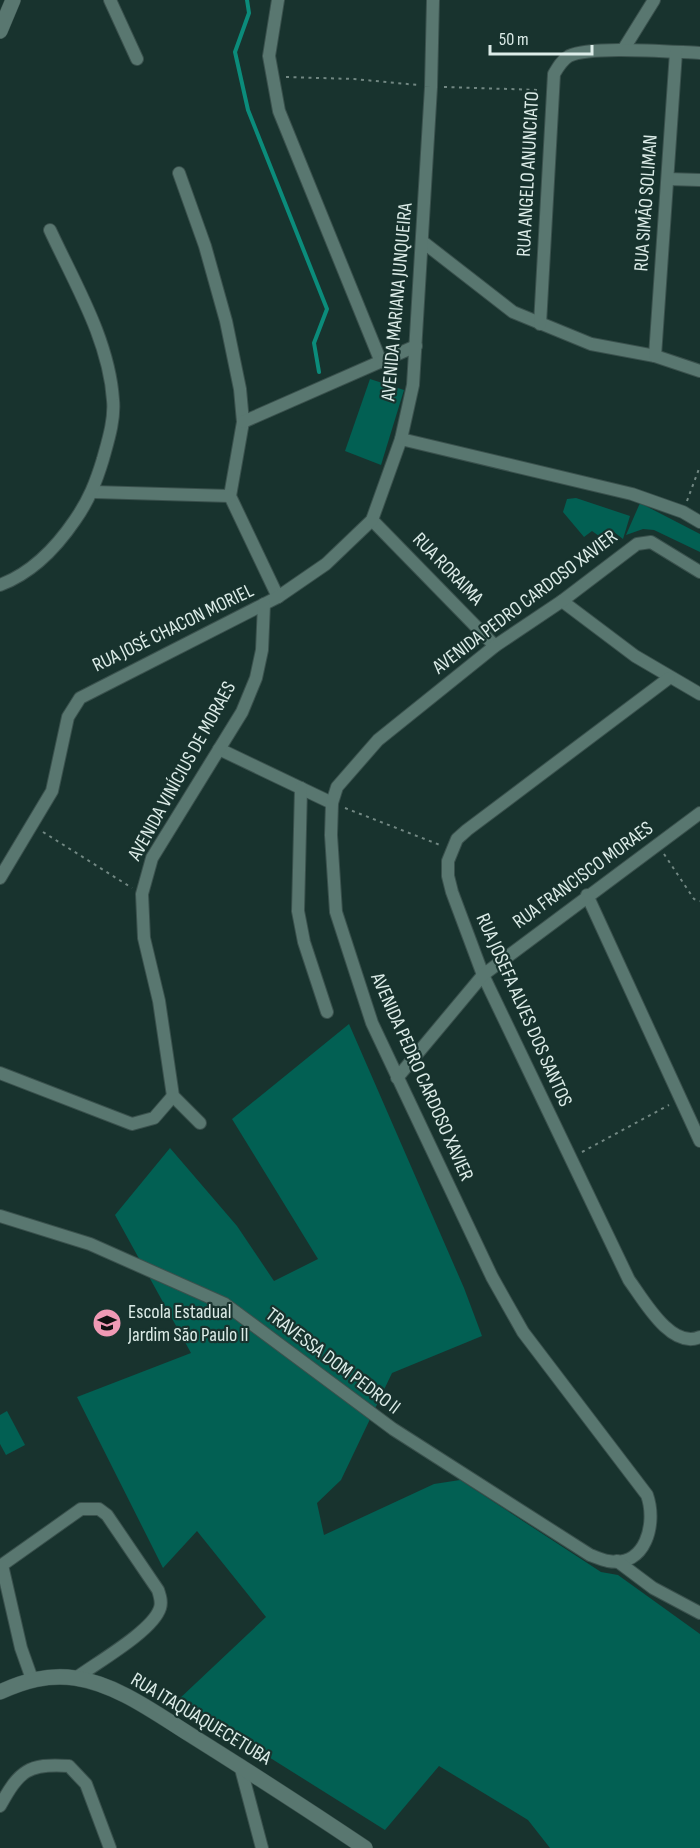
<svg xmlns="http://www.w3.org/2000/svg" width="700" height="1848" viewBox="0 0 700 1848" font-family="'Sofia Sans Condensed',sans-serif">
<rect width="100%" height="100%" fill="#18332e"/>
<g fill="#026053">
<polygon points="370,379 404,390 381,465 345,451"/>
<polygon points="576,498 630,516 623,539 614,532 609,543 592,531 584,537 563,512 567,499"/>
<polygon points="640,503 700,534 700,552 654,530 643,529 626,535"/>
<polygon points="349,1024 464,1288 482,1336 392,1373 341,1480 317,1503 324,1535 434,1484 460,1480 601,1572 618,1575 700,1634 700,1848 550,1848 528,1820 439,1766 385,1830 178,1700 266,1617 197,1531 163,1568 77,1397 191,1353 115,1215 170,1148 237,1226 274,1281 318,1259 232,1119"/>
<polygon points="7,1411 25,1445 6,1455 0,1444 0,1415"/>
</g>
<g fill="none" stroke-linecap="round" stroke-linejoin="round">
<polyline stroke="#0b8c7b" stroke-width="4" points="247,0 249,13 235,52 248,110 327,309 314,343 319,372"/>
<g stroke="#3a514d" stroke-width="14">
<g id="minor">
<polyline points="110,0 137,59"/>
<polyline points="278,0 269,56 279,111 381,362"/>
<polyline points="623,50 654,0"/>
<polyline points="179,173 205,246 226,321 240,389 243,422 230,496 278,597"/>
<polyline points="668,179 700,180"/>
<polyline points="423,242 513,312 591,344 655,356 700,371"/>
<path d="M540,324L554,74C558,67 562,60 569,56C590,45 673,52 700,53"/>
<polyline points="655,356 676,52"/>
<polyline points="243,422 416,346"/>
<polyline points="401,439 632,494 683,512 700,522"/>
<polyline points="94,492 230,496"/>
<polyline points="372,520 495,646"/>
<path d="M0,585C32,573 56,548 75,520C89,500 96,482 103,459C108,441 115,419 113,400C109,340 75,284 50,230"/>
<polyline points="562,601 635,656 700,694"/>
<path d="M669,678L467,830L457,839L448,861V876L452,892L483,975L629,1280C643,1299 671,1350 700,1337"/>
<polyline points="219,749 332,803"/>
<polyline points="301,788 298,911 304,942 327,1012"/>
<polyline points="0,878 52,791 68,717 80,698 278,597 326,564 372,520 401,439 413,385 431,87 433,0"/>
<polyline points="587,895 700,1141"/>
<polyline points="0,1073 132,1124 154,1118 173,1096"/>
<polyline points="397,1078 483,975 700,813"/>
<polyline points="200,1123 173,1096 159,1001 144,938 142,894 152,858 242,712 256,678 262,650 264,604"/>
<path d="M0,1216L90,1244L225,1304L393,1429L590,1555C596,1557 602,1560 608,1561C646,1568 657,1523 647,1495L523,1332L492,1277L372,1023L336,912L331,835L332,803L337,787L378,740L495,646L562,601L637,544L651,542L700,572"/>
<polyline points="617,1561 653,1588 700,1613"/>
<path d="M32,1679L21,1648L2,1565L81,1509H99L107,1515L158,1590C160,1596 162,1602 160,1608C153,1631 96,1663 76,1678"/>
<polyline points="240,1765 262,1848"/>
<path d="M0,1806C19,1771 28,1763 69,1766L86,1784L110,1848"/>
</g>
</g>
<g stroke="#3a514d" stroke-width="16">
<g id="tertiary">
<polyline points="0,31 13,0"/>
<path d="M0,1692C24,1681 48,1674 75,1678C116,1684 154,1712 189,1734C248,1771 307,1809 365,1848"/>
</g>
</g>
<g stroke="#718782" stroke-width="2" stroke-dasharray="3 4.5" stroke-linecap="butt">
<polyline points="286,77 354,79 418,85"/>
<polyline points="444,87 540,90"/>
<polyline points="687,501 700,466"/>
<polyline points="345,808 440,845"/>
<polyline points="43,832 132,888"/>
<polyline points="664,854 694,899 700,901"/>
<polyline points="582,1152 669,1105"/>
</g>
<use href="#minor" stroke="#597770" stroke-width="12"/>
<use href="#tertiary" stroke="#597770" stroke-width="15"/>
</g>
<defs>
<g id="school-disc" transform="scale(1.5)"><circle r="9.5" fill="#f09ab5" stroke="#18332e"/><path d="M0-5L7-2L0 1L-7-2ZM-4 1L0 2.5L4 1V4Q0 6-4 4Z" fill="#111"/></g>
</defs>
<g fill-rule="evenodd">
<use href="#school-disc" x="107" y="1323"/>
</g>
<g text-anchor="middle" dominant-baseline="central" stroke-width="4.5" stroke-linejoin="round" paint-order="stroke">
<g font-size="20" fill="#dcece8" stroke="#18332e">
<text transform="translate(528 174) rotate(-87)">RUA ANGELO ANUNCIATO</text>
<text transform="translate(646 203) rotate(-86)">RUA SIMÃO SOLIMAN</text>
<text transform="translate(397 302) rotate(-85)">AVENIDA MARIANA JUNQUEIRA</text>
<text transform="translate(448 569) rotate(46)">RUA RORAIMA</text>
<text transform="translate(525 602) rotate(-37)">AVENIDA PEDRO CARDOSO XAVIER</text>
<text transform="translate(173 628) rotate(-26)">RUA JOSÉ CHACON MORIEL</text>
<text transform="translate(182 771) rotate(-61)">AVENIDA VINÍCIUS DE MORAES</text>
<text transform="translate(583 875) rotate(-36)">RUA FRANCISCO MORAES</text>
<text transform="translate(524 1010) rotate(66)">RUA JOSEFA ALVES DOS SANTOS</text>
<text transform="translate(422 1077) rotate(66)">AVENIDA PEDRO CARDOSO XAVIER</text>
<text transform="translate(333 1361) rotate(37)">TRAVESSA DOM PEDRO II</text>
<text transform="translate(201 1719) rotate(31)">RUA ITAQUAQUECETUBA</text>
</g>
<g font-size="20" fill="#dcece8" stroke="#18332e" text-anchor="start">
<text x="128" y="1312">Escola Estadual<tspan x="128" dy="23">Jardim São Paulo II</tspan></text>
</g>
</g>
<path d="M490 45v9h102v-9" fill="none" stroke="#dcece8" stroke-width="3"/>
<text x="499" y="45" font-size="18" fill="#dcece8" stroke="#18332e" stroke-width="4.5" paint-order="stroke">50 m</text>
</svg>
